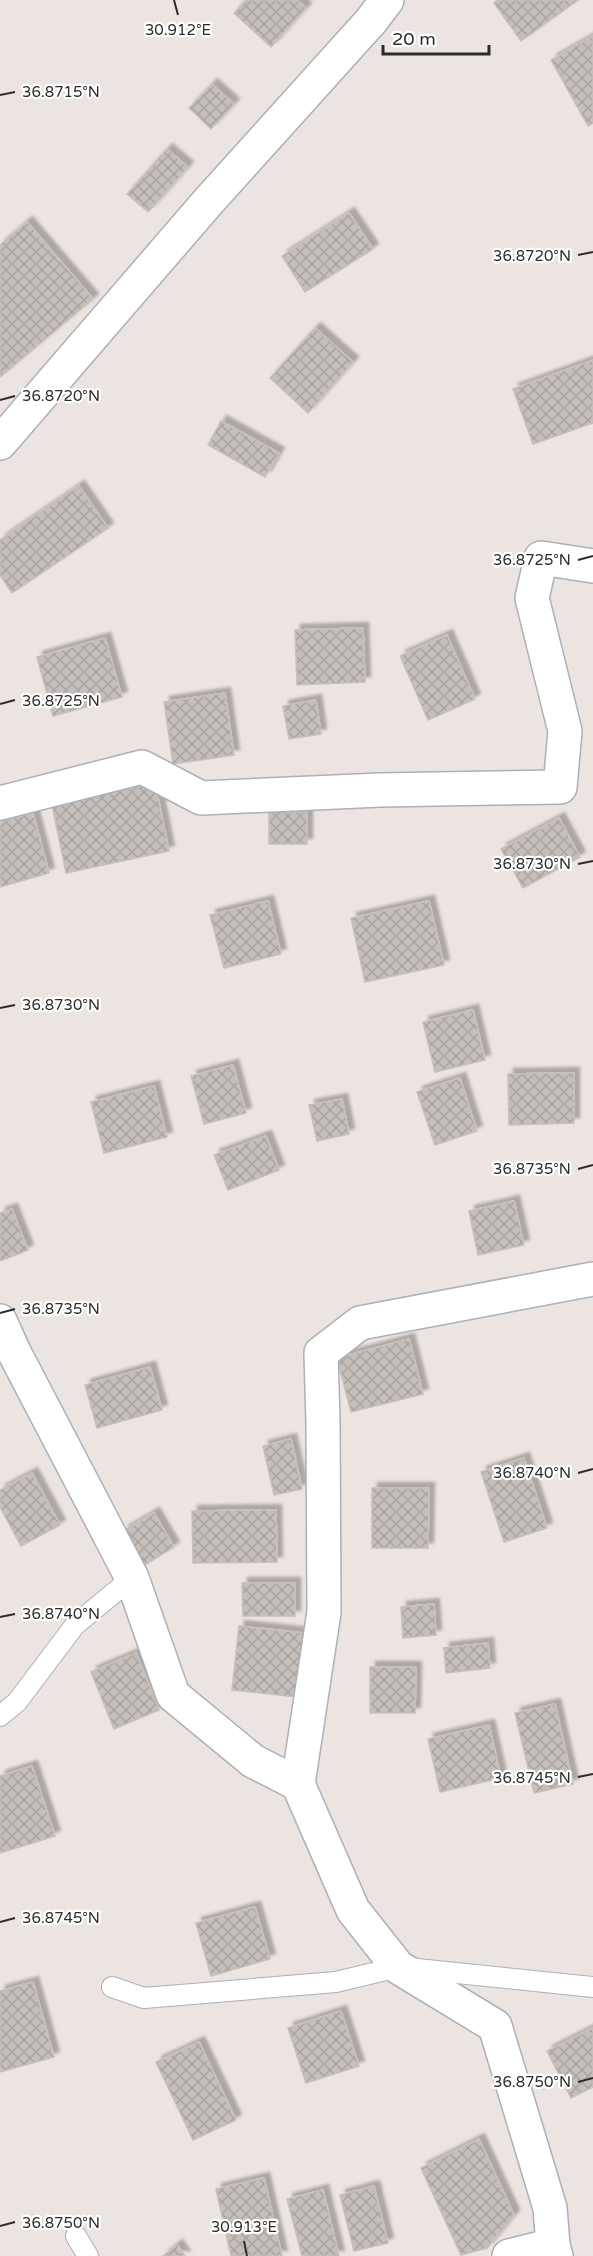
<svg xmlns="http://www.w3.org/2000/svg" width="593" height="2256" viewBox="0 0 593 2256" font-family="'Varela Round',sans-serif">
<defs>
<pattern id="building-cross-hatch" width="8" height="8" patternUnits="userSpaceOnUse" patternTransform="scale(1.5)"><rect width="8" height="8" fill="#c5bfbb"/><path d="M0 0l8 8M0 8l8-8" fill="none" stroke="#a9a4a1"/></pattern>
<filter id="shadow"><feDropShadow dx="5.5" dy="-5.5" stdDeviation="1.5" flood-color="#0004"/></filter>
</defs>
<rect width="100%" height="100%" fill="#ece4e0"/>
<g fill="url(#building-cross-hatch)" stroke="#c7c0b9" stroke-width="1.5" filter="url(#shadow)">
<polygon points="246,0 297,0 306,8 271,47 234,13"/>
<polygon points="497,0 578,0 521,41 494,3"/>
<polygon points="593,36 593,123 588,126 551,60"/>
<polygon points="212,84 234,104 211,129 189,108"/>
<polygon points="167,149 188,167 148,212 127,194"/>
<polygon points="349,213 373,249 305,292 282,256"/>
<polygon points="27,222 93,299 0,377 0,245"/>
<polygon points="315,328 353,362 308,413 270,378"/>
<polygon points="593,360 593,423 533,444 513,389"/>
<polygon points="221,421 279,453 265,477 208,445"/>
<polygon points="79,486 108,528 12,593 0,575 0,540"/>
<polygon points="363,628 365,682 297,685 295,630"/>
<polygon points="447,635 475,699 428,720 400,656"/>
<polygon points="105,638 122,697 53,716 37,657"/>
<polygon points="225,693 234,755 173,764 164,702"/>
<polygon points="316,700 321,734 289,739 283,706"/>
<polygon points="155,783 169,851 66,873 52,805"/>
<rect x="269" y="812" width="38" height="32"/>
<polygon points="33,813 49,873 0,887 0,822"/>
<polygon points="559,818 580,857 523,888 501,849"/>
<polygon points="268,901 281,954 224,968 210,915"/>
<polygon points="429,901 444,965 365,982 351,918"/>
<polygon points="473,1010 485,1060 435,1072 423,1022"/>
<polygon points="233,1065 246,1113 204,1124 191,1076"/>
<polygon points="574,1073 574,1123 509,1125 508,1074"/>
<polygon points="460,1078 477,1131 435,1145 417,1092"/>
<polygon points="154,1086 167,1137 104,1153 91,1102"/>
<polygon points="342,1099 349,1134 317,1141 309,1105"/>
<polygon points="266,1136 279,1170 228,1190 214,1155"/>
<polygon points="514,1201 524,1245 478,1255 469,1211"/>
<polygon points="12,1209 28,1250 0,1261 0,1213"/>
<polygon points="409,1339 423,1394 351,1412 337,1358"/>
<polygon points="150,1367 162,1410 97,1428 85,1385"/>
<polygon points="291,1439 302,1489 274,1495 263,1446"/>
<polygon points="524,1458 547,1528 504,1542 481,1472"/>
<polygon points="32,1473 60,1525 21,1546 0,1507 0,1490"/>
<polygon points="372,1488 429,1488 428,1548 372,1548"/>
<polygon points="276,1510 277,1562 193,1563 192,1511"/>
<polygon points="154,1513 174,1547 143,1566 123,1531"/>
<polygon points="242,1583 295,1583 295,1616 243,1616"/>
<polygon points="434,1604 436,1635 403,1638 401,1607"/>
<polygon points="239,1626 303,1633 297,1697 232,1690"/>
<polygon points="488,1643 490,1668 446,1673 444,1648"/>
<polygon points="136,1653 159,1710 114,1729 91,1672"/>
<polygon points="370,1667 416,1667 415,1713 370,1713"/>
<polygon points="555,1704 573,1784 534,1793 515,1713"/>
<polygon points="489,1725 501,1778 440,1792 428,1739"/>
<polygon points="32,1766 55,1836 0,1853 0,1776"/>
<polygon points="255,1907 270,1959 211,1976 196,1923"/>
<polygon points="33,1982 54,2057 0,2072 0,1991"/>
<polygon points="341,2011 359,2066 306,2083 288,2028"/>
<polygon points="593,2028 593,2087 571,2098 547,2051"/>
<polygon points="199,2042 236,2120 193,2140 156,2062"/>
<polygon points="479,2139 514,2215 487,2248 461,2255 421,2168"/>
<polygon points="264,2178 282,2256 231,2256 216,2189"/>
<polygon points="374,2186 388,2243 354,2251 340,2195"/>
<polygon points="323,2190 339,2256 302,2256 287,2199"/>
<polygon points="177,2245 185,2256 163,2256"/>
</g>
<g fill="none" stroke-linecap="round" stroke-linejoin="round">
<g stroke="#acb0b7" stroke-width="22">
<g id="service">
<polyline points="0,1716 17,1702 75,1625 132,1578"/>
<polyline points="112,1987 144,1998 336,1982 398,1967 593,1987"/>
<polyline points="76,2236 88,2256"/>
</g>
</g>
<g stroke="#acb0b7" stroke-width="36">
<g id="minor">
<polyline points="0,443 207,203 371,21 387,0"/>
<polyline points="0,803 142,767 201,798 380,790 560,787 565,731 532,598 541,558 593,566"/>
<polyline points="0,1321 14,1352 132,1578 173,1695 253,1761 298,1784"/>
<polyline points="553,2245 550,2208 495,2026 398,1967 353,1910 298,1784 324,1612 323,1422 321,1353 360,1323 593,1279"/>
</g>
</g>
<g stroke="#acb0b7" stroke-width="36">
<polyline id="secondary" points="509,2256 553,2245 556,2256"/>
</g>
<use href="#service" stroke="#fff" stroke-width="20"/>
<use href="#minor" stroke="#fff" stroke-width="33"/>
<use href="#secondary" stroke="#fff" stroke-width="33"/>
</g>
<path fill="none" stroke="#2c2c2c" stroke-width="2" d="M174,0L178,15M0,95L15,92M578,255L593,252M0,400L15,396M578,560L593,556M0,704L15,700M578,864L593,861M0,1008L15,1005M578,1169L593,1165M0,1313L15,1309M578,1473L593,1469M0,1617L15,1614M578,1777L593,1774M0,1922L15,1918M578,2082L593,2078M0,2226L15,2222M244,2241L247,2256"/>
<g font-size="15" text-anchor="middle" fill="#2c2c2c" stroke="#fff" stroke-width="4.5" stroke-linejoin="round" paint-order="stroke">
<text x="178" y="35">30.912°E</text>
<text x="61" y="97">36.8715°N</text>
<text x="532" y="261">36.8720°N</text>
<text x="61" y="401">36.8720°N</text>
<text x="532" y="565">36.8725°N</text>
<text x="61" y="706">36.8725°N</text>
<text x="532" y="869">36.8730°N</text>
<text x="61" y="1010">36.8730°N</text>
<text x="532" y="1174">36.8735°N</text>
<text x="61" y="1314">36.8735°N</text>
<text x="532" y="1478">36.8740°N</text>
<text x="61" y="1619">36.8740°N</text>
<text x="532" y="1783">36.8745°N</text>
<text x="61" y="1923">36.8745°N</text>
<text x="532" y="2087">36.8750°N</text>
<text x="61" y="2228">36.8750°N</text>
<text x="244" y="2232">30.913°E</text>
</g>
<path d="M383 45v9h106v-9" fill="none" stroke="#2c2c2c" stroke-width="3"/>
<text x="392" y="45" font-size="18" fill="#2c2c2c" stroke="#ffffff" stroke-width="4.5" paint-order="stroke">20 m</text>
</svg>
